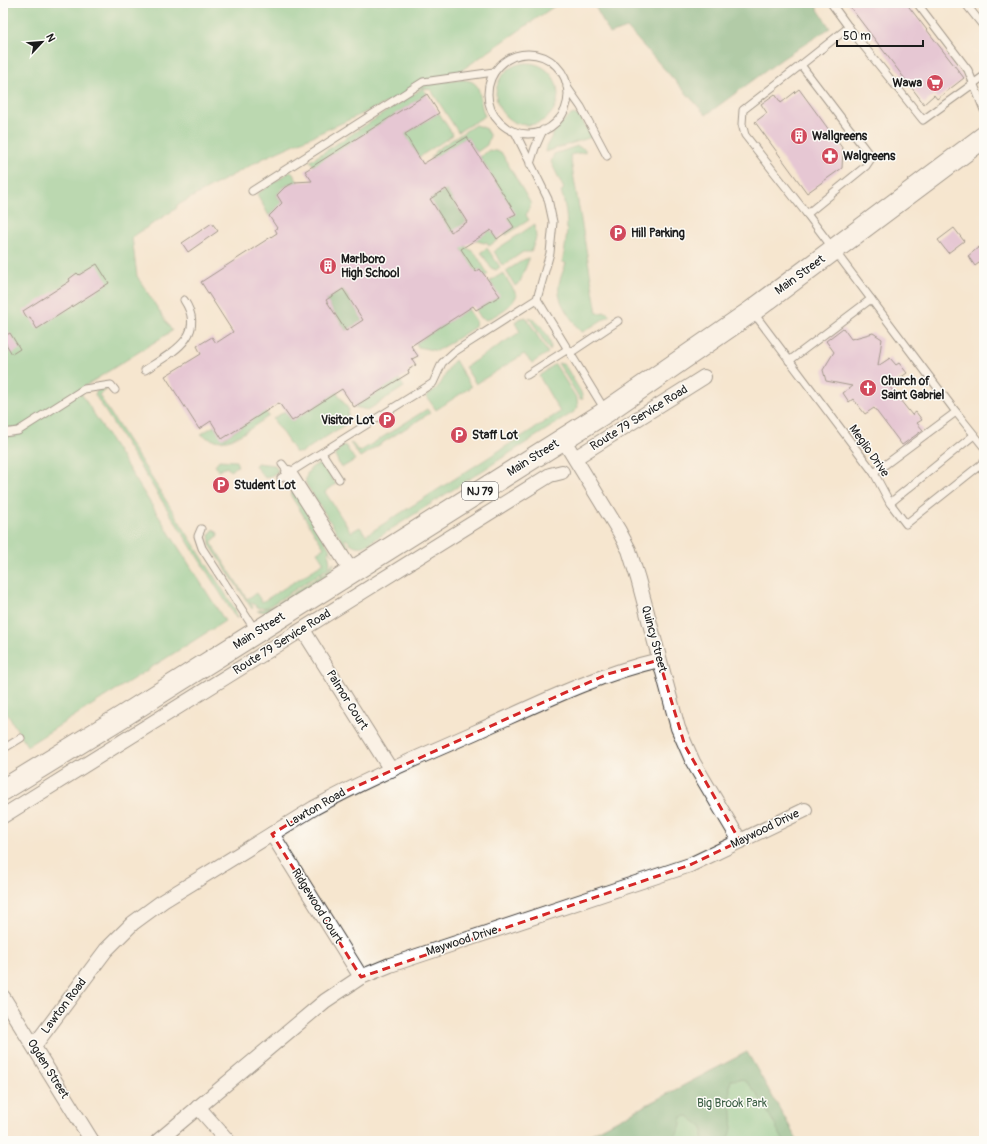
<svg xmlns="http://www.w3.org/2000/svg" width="987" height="1144" viewBox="0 0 987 1144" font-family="Pangolin,sans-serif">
<rect width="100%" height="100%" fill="#fdfcf7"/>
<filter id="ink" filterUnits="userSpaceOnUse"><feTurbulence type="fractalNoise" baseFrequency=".025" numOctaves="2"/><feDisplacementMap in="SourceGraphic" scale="8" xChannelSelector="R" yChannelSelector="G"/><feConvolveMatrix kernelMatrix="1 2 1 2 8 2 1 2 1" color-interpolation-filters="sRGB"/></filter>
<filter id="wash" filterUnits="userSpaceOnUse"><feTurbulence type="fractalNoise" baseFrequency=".012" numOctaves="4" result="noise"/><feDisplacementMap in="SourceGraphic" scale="16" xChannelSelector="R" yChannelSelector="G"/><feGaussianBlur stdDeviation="0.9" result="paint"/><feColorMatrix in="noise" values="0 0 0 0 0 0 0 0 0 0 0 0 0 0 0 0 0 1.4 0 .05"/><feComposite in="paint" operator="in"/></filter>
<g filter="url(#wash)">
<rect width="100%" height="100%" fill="#f6e6cf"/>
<g fill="#73c88b" stroke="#487254">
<path d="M3,3H559L446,81C456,80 476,76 479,91C481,100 481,107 485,116L458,132L431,90L422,87L264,158L176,206L177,208L132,237L137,276L172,331L79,390L225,621L27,746L3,707Z"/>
<circle cx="527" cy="94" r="31"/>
<polygon points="423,88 427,94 314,166 310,161"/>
<polygon points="439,113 453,135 419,157 405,134"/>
<path d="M574,114L580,117L592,137L545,152C546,142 564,116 574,114Z"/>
<polygon points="475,125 485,128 490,136 487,145 477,152 467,137 430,160 436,150"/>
<path d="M577,146L585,149V152L570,155L597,313L606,312L610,315L583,332L579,330C570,316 556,302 559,284C560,277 564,270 566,263L562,262C568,238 569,215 561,191L564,189L551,162L554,154Z"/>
<polygon points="489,150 501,152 531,204 526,215 529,220 506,235 505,233 514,227 508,219 515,214 480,157"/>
<path d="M291,171L298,182C288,183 283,187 277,195L282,204L269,216L257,194Z"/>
<polygon points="535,224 536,238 531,252 523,252 504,265 501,264 494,251"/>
<polygon points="491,230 498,240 489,246 487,242 484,243 474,240"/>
<polygon points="454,238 476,254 488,274 485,277 480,269 476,272"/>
<polygon points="487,248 500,267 496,270 491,268 481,252"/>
<polygon points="525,259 529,259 520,282 515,286 506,271"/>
<path d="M503,273L517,295C511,308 499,313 487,320L481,318L476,310L499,296L490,281Z"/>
<polygon points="468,309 476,321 475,327 437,351 418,347 416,343"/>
<polygon points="526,317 548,353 532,363 524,354 476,384 465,367 520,332 515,323 518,319"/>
<path d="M529,317C538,320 555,341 550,351Z"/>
<path d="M455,360L471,387L436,410L426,396C448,383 441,374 455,360Z"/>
<polygon points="558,363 563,364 566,367 581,392 583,399 580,399"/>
<path d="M555,364L577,399L578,407L574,412L368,544C359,549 352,546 346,539L344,540L349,546L348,548L345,545L306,484C304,474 312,462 323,465L336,484L325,492L351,532L360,527L366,535L560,412L539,376Z"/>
<polygon points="399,379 404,387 368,410 354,407"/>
<polygon points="108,388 99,395 235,609 238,618 236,618 95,395 96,391"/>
<polygon points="337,392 349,410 346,424 301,453 295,452 273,419 285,411 292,421"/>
<polygon points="427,409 430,413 360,457 350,443 353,444 359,452"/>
<path d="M265,411L269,416C247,430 225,452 201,434L214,426L223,439Z"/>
<polygon points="345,445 355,460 343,467 339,464 335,455 337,451"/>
<polygon points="219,460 236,461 238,466 230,471 227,467 218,471 215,465"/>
<polygon points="257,463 275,465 278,471 270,477 265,478 255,466"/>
<polygon points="292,492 294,492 334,556 330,550 328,551 330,563 327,569 268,607 259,608 249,601 253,607 252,609 210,545 209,535 214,529 218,533 218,536 211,542 247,599 256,593 262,602 324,563 317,552 324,548 291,496"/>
<polygon points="333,563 334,563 332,569 326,575 274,608 265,612 257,611 272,607 326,572"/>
<polygon points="747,1052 798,1141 578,1141"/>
</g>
<g fill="#5eac77" stroke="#3d644a">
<polygon points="593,3 814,3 830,28 782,59 706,115 627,28 610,34"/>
<polygon points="446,189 467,222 451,233 430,199"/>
<polygon points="343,289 363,320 346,331 326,300"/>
<path d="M747,1052L798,1141H784C775,1128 755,1081 740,1079C738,1079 733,1080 731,1080C726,1097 740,1128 726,1141H703V1128L688,1116L682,1117L680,1128L673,1141H578Z"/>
</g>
<g id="blocks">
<g fill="#d3a2d8" fill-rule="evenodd">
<polygon points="847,3 906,3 964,78 937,99 934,95 924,104"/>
<polygon points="799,89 843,149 842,168 807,193 755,122 767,113 761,104 775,94 781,103"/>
<path d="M427,94L439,113L405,134L423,164L467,137L516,214L508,218L514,227L501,236L497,239L491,230L461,249L476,272L480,269L500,296L476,310L473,306L411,346L418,356L412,359L416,365L408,370L409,373L354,407L342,389L292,421L279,403L222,439L211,421L199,429L165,376L201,354L197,346L212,337L216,343L233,332L201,282L277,233L275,229L277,228L269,216L282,203L277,195L285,187L295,182L312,181L305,171ZM446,189L467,222L451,232L430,199ZM343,289L363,320L346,331L326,300Z"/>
<polygon points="212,223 218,231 188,252 182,243"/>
<polygon points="954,228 964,241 948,253 938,240"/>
<polygon points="979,247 984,253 984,259 975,266 968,256"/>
<polygon points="97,264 109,283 37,329 30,317 27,318 23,311 70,281 69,279 77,273 79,275"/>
<polygon points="843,328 851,339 873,333 882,339 878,366 890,358 896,365 899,363 907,373 889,386 912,415 916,412 922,420 917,423 923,430 902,445 874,408 865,414 853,399 849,402 843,393 852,386 826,381 823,370 834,352 826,341"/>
<polygon points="10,333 20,349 12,354 3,339 3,337"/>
</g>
</g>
</g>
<g filter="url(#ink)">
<use href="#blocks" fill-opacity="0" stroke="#3d3a37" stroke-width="1"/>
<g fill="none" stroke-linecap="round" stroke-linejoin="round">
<g stroke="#3d3a37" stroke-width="9">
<g id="service">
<polyline points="831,3 850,29 923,120 984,76"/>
<polyline points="917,3 968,70 984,110"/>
<polyline points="965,3 984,27"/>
<polyline points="849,27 801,65 868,153 870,160 866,166 807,214 956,412 984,447"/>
<circle cx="528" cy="94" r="40"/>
<polyline points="801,65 743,110 742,124 745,135 807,214"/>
<polyline points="567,87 581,107 607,156"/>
<polyline points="530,164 535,148 543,130"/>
<polyline points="252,191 423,82 494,72"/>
<polyline points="537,299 605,410"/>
<polyline points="753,312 874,473 890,503 906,524 984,462"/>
<polyline points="570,353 618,321"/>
<polyline points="789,361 871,299"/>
<path d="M145,370C171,353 208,336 184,300"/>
<polyline points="527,375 568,349"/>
<polyline points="3,433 18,431 84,389 111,385 115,390"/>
<polyline points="322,453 339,479"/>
<polyline points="282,464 289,473"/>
<polyline points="874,473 956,412"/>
<polyline points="281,478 433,383 442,363 454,352 537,299 550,253 553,222 548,199 515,132"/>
<polyline points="890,503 974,435"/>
<polyline points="201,529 198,536 202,548 255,630"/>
<polyline points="3,749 21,738"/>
</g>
</g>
<g stroke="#3d3a37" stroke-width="16">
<g id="minor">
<polyline points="563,439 619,531 629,550 638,579 678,728 693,762 740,841"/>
<polyline points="575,458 704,377"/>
<polyline points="289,473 352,572"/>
<polyline points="303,630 391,770"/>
<polyline points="3,816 550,475 562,472"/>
<polyline points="272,834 361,977"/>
<polyline points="3,997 92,1141"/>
<path d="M34,1046L106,950L133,923L163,901L314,808C366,779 422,756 476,732C536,705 595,675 659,660"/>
<polyline points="198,1107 228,1141"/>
<polyline points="158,1141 325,1001 361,977 390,965 690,865 805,810"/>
</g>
</g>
<g stroke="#3d3a37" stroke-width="23">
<polyline id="primary" points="3,790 125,715 606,412 752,311 984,137"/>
</g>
<use href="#service" stroke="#fff" stroke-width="7"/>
<use href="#minor" stroke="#fff" stroke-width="14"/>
<use href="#primary" stroke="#fff" stroke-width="21"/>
</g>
</g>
<path d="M0 0H987V1144H0ZM659,660L685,746L740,841L690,865L361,977L272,834L335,796L553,698L608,674Z" fill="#f6e6cf" fill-opacity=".55" fill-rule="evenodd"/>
<path fill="none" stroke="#d62828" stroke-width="3" stroke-dasharray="8 5" stroke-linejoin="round" d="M659,660L685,746L740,841L690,865L361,977L272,834L335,796L553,698L608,674Z"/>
<defs>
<g id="supermarket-disc" transform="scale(0.9)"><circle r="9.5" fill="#d1495b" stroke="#fdfcf7"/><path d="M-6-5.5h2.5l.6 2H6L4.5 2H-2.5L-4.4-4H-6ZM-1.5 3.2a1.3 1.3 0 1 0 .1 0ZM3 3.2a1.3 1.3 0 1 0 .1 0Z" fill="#fff"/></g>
<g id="building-disc" transform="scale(0.9)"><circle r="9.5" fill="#d1495b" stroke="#fdfcf7"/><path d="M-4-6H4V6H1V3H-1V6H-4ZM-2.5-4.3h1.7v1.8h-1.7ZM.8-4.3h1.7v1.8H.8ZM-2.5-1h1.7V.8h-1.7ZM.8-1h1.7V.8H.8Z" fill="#fff"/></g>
<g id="pharmacy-disc" transform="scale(0.9)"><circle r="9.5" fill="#d1495b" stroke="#fdfcf7"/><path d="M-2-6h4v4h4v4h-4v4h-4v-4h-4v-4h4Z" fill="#fff"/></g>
<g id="parking-disc" transform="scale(0.9)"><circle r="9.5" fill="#d1495b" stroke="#fdfcf7"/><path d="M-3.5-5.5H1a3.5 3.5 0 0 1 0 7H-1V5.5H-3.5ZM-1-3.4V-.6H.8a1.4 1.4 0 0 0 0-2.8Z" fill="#fff"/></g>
<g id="church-disc" transform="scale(0.9)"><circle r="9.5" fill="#d1495b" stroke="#fdfcf7"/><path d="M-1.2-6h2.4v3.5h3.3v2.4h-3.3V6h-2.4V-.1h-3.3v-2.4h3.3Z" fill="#fff"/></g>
</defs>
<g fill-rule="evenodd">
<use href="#supermarket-disc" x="935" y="83"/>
<use href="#building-disc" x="799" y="136"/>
<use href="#pharmacy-disc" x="830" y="156"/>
<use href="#parking-disc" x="618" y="233"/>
<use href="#building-disc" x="328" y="266"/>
<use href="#church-disc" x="868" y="388"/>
<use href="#parking-disc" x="387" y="420"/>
<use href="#parking-disc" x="459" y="435"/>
<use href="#parking-disc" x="221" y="485"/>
</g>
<g text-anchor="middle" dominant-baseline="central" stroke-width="3" stroke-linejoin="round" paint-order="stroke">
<rect fill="#fdfcf7" stroke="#605f5e" stroke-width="1" x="462" y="482" width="36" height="18" rx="3"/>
<g font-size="11" font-weight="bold" fill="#1c1c1c">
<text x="480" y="491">NJ 79</text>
</g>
<g font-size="12" font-weight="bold" fill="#1c1c1c" stroke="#fdfcf7" text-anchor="start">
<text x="922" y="83" text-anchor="end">Wawa</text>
<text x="812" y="136">Wallgreens</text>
<text x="843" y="156">Walgreens</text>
<text x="631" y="233">Hill Parking</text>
<text x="341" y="259">Marlboro<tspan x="341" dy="14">High School</tspan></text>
<text x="881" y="381">Church of<tspan x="881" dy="14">Saint Gabriel</tspan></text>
<text x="374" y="420" text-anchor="end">Visitor Lot</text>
<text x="472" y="435">Staff Lot</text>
<text x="234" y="485">Student Lot</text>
</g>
<g font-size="12" fill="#1c1c1c" stroke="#fdfcf7">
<text transform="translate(800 275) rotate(-36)">Main Street</text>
<text transform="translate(639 418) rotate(-32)">Route 79 Service Road</text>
<text transform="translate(869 451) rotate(55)">Meglio Drive</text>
<text transform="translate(533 458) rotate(-32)">Main Street</text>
<text transform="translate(259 631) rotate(-32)">Main Street</text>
<text transform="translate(654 639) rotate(75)">Quincy Street</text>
<text transform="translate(282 642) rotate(-32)">Route 79 Service Road</text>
<text transform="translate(347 700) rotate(58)">Palmor Court</text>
<text transform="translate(316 808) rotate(-30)">Lawton Road</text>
<text transform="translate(765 829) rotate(-26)">Maywood Drive</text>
<text transform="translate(317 906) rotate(58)">Ridgewood Court</text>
<text transform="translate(462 941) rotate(-18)">Maywood Drive</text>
<text transform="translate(64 1006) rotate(-53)">Lawton Road</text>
<text transform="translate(48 1069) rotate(58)">Ogden Street</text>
</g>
<g font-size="12" fill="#3f6148" stroke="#fdfcf7">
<text x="732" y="1103">Big Brook Park</text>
</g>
</g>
<rect width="987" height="1144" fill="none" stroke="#fdfcf7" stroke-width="16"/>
<g transform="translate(42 42) rotate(64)" stroke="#fdfcf7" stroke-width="3" paint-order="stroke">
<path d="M0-3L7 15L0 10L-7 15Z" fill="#1c1c1c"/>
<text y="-6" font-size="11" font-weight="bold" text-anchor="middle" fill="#1c1c1c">N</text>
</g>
<path d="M837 40v6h86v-6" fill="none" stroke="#1c1c1c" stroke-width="2"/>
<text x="843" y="40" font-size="12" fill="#1c1c1c" stroke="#fdfcf7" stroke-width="3" paint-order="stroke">50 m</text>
</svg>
